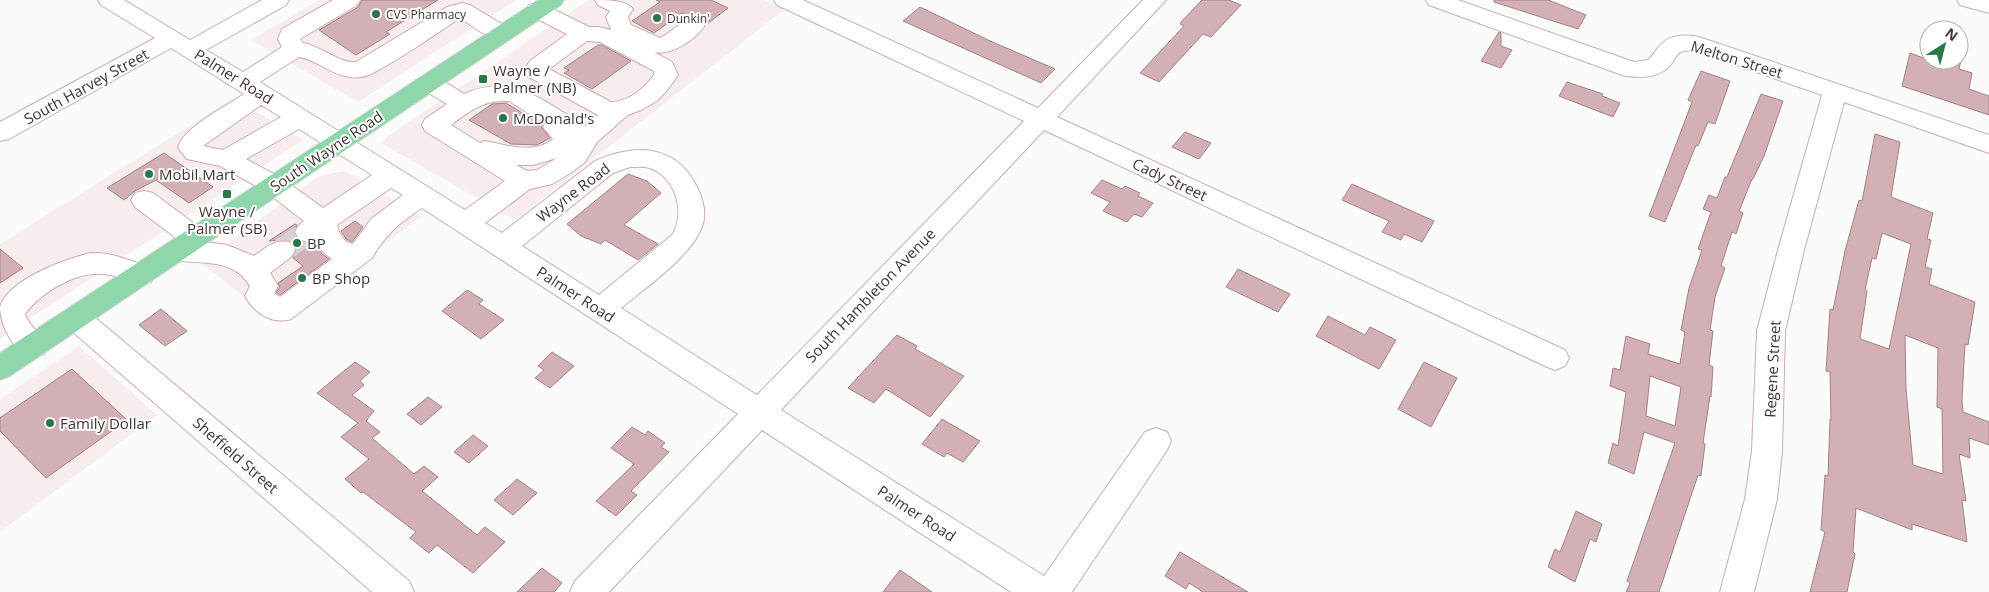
<svg xmlns="http://www.w3.org/2000/svg" width="1989" height="592" viewBox="0 0 1989 592" font-family="'Open Sans',sans-serif">
<rect width="100%" height="100%" fill="#fbfbfb"/>
<g fill="#f7edee">
<polygon points="319,0 516,0 358,102 251,40"/>
<polygon points="589,0 764,0 785,9 515,220 381,143 391,134"/>
<polygon points="234,98 303,140 0,338 0,244"/>
<polygon points="345,171 421,217 278,323 201,263 319,176"/>
<polygon points="79,346 157,415 0,532 0,399"/>
</g>
<g fill="#d3b0b5" stroke="#a38287" fill-rule="evenodd">
<polygon points="362,0 438,0 386,32 390,34 356,55 319,30 358,7"/>
<polygon points="656,0 711,0 728,8 707,24 702,18 692,18 682,13 654,33 632,21 660,2"/>
<polygon points="1202,0 1229,0 1241,5 1211,37 1203,34 1159,82 1140,73 1184,26 1180,24 1182,21"/>
<polygon points="1494,0 1548,0 1586,15 1578,29 1494,2"/>
<polygon points="920,7 988,40 1055,69 1041,83 903,21"/>
<polygon points="1499,32 1501,33 1501,46 1512,50 1501,68 1481,61"/>
<polygon points="598,45 602,45 631,61 592,89 564,73 569,70 564,68"/>
<polygon points="1910,53 1929,60 1961,60 1959,69 1972,73 1969,89 1989,96 1989,115 1902,86"/>
<polygon points="1701,71 1730,81 1715,124 1708,122 1698,146 1696,145 1665,222 1649,216 1692,102 1688,100"/>
<polygon points="1567,82 1603,94 1602,96 1620,103 1613,117 1559,96"/>
<path d="M1761,94L1783,101L1764,156L1753,179H1752L1739,211L1743,213L1736,234L1732,232L1721,266L1725,268L1715,297L1710,330L1713,331L1709,365L1713,367L1711,397L1710,396L1703,443L1705,444L1701,476L1698,475L1659,592H1626L1630,583L1627,581L1675,443L1644,432L1634,474L1608,463L1613,443L1618,446L1626,392L1610,386L1613,368L1620,370L1626,336L1650,344L1648,354L1680,364L1685,332L1681,330L1689,288L1702,250L1698,249L1711,212L1703,209L1709,195L1717,198L1725,177H1727ZM1650,376L1681,387L1675,426L1646,416Z"/>
<polygon points="506,103 542,125 542,128 550,138 537,145 511,144 469,120 492,104"/>
<polygon points="1185,132 1211,143 1199,159 1172,147"/>
<path d="M1875,134L1900,142L1891,197L1933,213L1927,239L1931,240L1925,267L1932,269L1929,284L1975,302L1968,345L1965,344L1962,400L1963,412L1989,422V445L1969,438L1970,458L1959,454L1966,501L1962,500L1967,542L1912,524V530L1856,508L1853,552L1855,554L1847,592H1810L1825,532L1821,530L1825,475L1828,476L1830,419L1831,420L1830,372L1826,371L1830,309L1833,310L1845,251L1859,200L1862,201ZM1882,233L1911,244L1889,349L1860,339L1867,291L1865,290L1872,258L1876,259ZM1905,335L1938,348L1937,407L1942,409L1943,474L1913,465L1906,389Z"/>
<polygon points="164,153 213,187 189,203 156,180 135,191 124,200 107,188"/>
<polygon points="628,174 647,181 661,193 624,225 658,244 638,260 605,240 601,244 581,236 567,224"/>
<polygon points="1102,180 1122,189 1125,186 1140,193 1138,196 1153,203 1142,217 1134,214 1127,222 1103,211 1110,202 1091,193"/>
<polygon points="1352,184 1434,221 1422,242 1404,234 1401,240 1382,232 1389,221 1342,200"/>
<polygon points="355,221 363,227 352,242 346,239 341,231"/>
<polygon points="295,224 297,225 293,233 297,240 307,244 315,241 321,253 329,259 280,295 276,292 280,287 278,283 303,266 293,258 297,249 291,241 281,240 269,241"/>
<polygon points="0,249 23,268 0,283"/>
<polygon points="1238,269 1290,294 1278,312 1226,287"/>
<polygon points="467,290 483,300 479,304 504,320 481,339 442,311"/>
<polygon points="161,309 187,331 165,346 139,325"/>
<polygon points="1328,316 1365,335 1370,327 1396,340 1379,369 1316,336"/>
<polygon points="897,335 917,346 915,349 964,376 930,417 886,389 874,403 848,388"/>
<polygon points="552,352 574,366 550,388 535,378 544,370 538,366"/>
<polygon points="355,362 370,372 360,381 364,385 352,395 374,411 366,421 380,432 372,438 414,474 424,466 438,477 422,491 477,535 485,527 505,542 473,573 437,545 429,553 410,538 416,532 363,492 361,493 345,479 369,459 341,437 358,423 317,393"/>
<polygon points="1424,362 1457,378 1431,427 1398,409"/>
<polygon points="72,369 127,420 46,478 0,431 0,418"/>
<polygon points="428,397 442,407 421,425 407,414"/>
<polygon points="942,419 980,441 963,462 947,453 944,457 922,444"/>
<polygon points="632,427 645,435 648,431 665,443 661,447 669,452 631,491 637,495 616,516 596,501 634,464 611,448"/>
<polygon points="473,435 488,446 469,463 454,452"/>
<polygon points="517,479 537,493 513,515 494,500"/>
<polygon points="1576,511 1602,524 1596,542 1590,539 1575,582 1548,567 1555,549 1560,552"/>
<polygon points="1180,552 1248,592 1203,592 1189,583 1186,589 1165,576"/>
<polygon points="542,568 562,583 554,592 517,592"/>
<polygon points="900,570 932,592 883,592"/>
</g>
<g fill="none" stroke-linecap="round" stroke-linejoin="round">
<polyline stroke="#d6d3d4" stroke-width="24" stroke-dasharray="24 12" stroke-linecap="butt" points="282,250 307,233"/>
<g stroke="#cdabb0" stroke-width="2">
<g id="minor">
<path d="M98,0H124L190,40L262,0H289L286,5L206,50L243,72L282,47L278,39L282,29L333,0H360L357,5L300,39L303,43C321,46 340,64 356,62L447,7L462,3L470,5L510,29L513,34L510,39C492,44 475,27 460,18C431,37 402,58 371,74C365,77 356,78 349,77C330,74 315,59 299,57L260,82L465,210L505,181L425,131L422,125L425,119L447,104L420,88L416,83L420,78C436,73 451,86 464,94C514,72 544,102 585,126L598,115L527,76L523,71L530,61L567,34L529,15L526,10L529,5L537,3L545,5L589,27H599L611,30L606,17L610,11L598,5L595,0C609,0 625,0 633,9L628,17L631,25L660,38C675,31 684,15 702,20L705,25C696,39 672,56 654,52L672,62L678,75L669,88L657,101L641,110L628,115L597,142L585,162L572,172L552,184L530,189L485,223L502,233L595,161C636,143 677,144 698,189C704,202 707,216 701,229C689,258 645,288 621,308L757,395L1024,121L777,5L774,0H803L1038,108L1143,0H1166L1057,117L1565,350L1569,358L1565,366L1555,370L1545,366L1044,130L781,410L1044,576L1145,432L1156,428L1167,432L1171,441L1167,450L1072,592H1011L762,430L609,592H570L575,581L738,414L422,208C399,223 386,234 372,258L291,319C272,325 254,313 245,296L250,286C231,254 196,267 167,258L163,251L167,244L180,241L135,207L131,200L135,193L144,191L153,193L204,231L208,238L206,242L227,245L254,256C267,247 276,238 291,243L295,250L291,257L270,273L278,286L274,293L280,297L332,259L323,252L316,239L308,242L299,239L295,232L299,225L304,221L265,191L220,166L187,159L178,148C182,128 227,106 244,94L171,48L9,139L0,141V122L155,38L101,5ZM587,41L600,42L654,71V75C644,88 629,102 611,102L549,69ZM502,101H509L545,124L543,127L553,139C534,155 507,145 485,141L480,143L451,125C467,113 482,101 502,101ZM261,105L281,117L223,150L203,146ZM299,129L372,175L323,208L283,179L246,159ZM557,158L537,170L527,171L516,165H533ZM630,167C636,167 643,166 650,168C676,178 686,212 672,235L599,295L522,246L613,173ZM391,188L403,195L371,219L353,244C344,243 339,234 337,225Z"/>
<path d="M1426,0H1458L1634,62L1648,60C1654,55 1657,46 1664,42C1673,34 1688,35 1699,37L1989,135V153L1844,102L1804,250L1785,331L1782,451L1777,499L1754,592H1720L1745,499L1752,451L1757,331L1778,250L1822,95L1696,51C1672,48 1680,59 1665,70C1653,79 1638,77 1625,76L1429,5Z"/>
<polygon points="1957,0 1989,0 1989,13 1960,5"/>
<path d="M91,253C112,252 131,261 151,268L155,275L151,282C135,287 125,278 110,275C80,268 42,291 25,314C30,328 42,334 48,346L44,354C41,355 36,358 33,357C15,356 0,324 0,307C9,279 65,259 91,253Z"/>
<polygon points="76,307 86,310 409,581 414,592 372,592 66,326 62,318 66,310"/>
</g>
</g>
<g stroke="#d9d6d7" stroke-width="2">
<polygon id="major" points="538,0 564,0 561,5 10,376 0,380 0,353"/>
</g>
<use href="#minor" fill="#fff" fill-rule="evenodd"/>
<use href="#major" fill="#8fd7aa" fill-rule="evenodd"/>
</g>
<g fill="#297746" stroke="#fff" stroke-width="2">
<circle cx="376" cy="14" r="5"/>
<circle cx="657" cy="18" r="5"/>
<rect x="478" y="74" width="10" height="10" rx="2.5"/>
<circle cx="503" cy="118" r="5"/>
<circle cx="149" cy="174" r="5"/>
<rect x="222" y="189" width="10" height="10" rx="2.5"/>
<circle cx="297" cy="243" r="5"/>
<circle cx="302" cy="278" r="5"/>
<circle cx="50" cy="423" r="5"/>
</g>
<g text-anchor="middle" dominant-baseline="central" stroke-width="4" stroke-linejoin="round" paint-order="stroke">
<g font-size="12" fill="#423436" stroke="#fff" text-anchor="start">
<text x="386" y="14">CVS Pharmacy</text>
<text x="667" y="18">Dunkin'</text>
</g>
<g font-size="15" fill="#423436" stroke="#fff">
<text transform="translate(1737 59) rotate(17)">Melton Street</text>
<text transform="translate(234 76) rotate(32)">Palmer Road</text>
<text transform="translate(86 86) rotate(-29)">South Harvey Street</text>
<text transform="translate(326 151) rotate(-34)">South Wayne Road</text>
<text transform="translate(1170 179) rotate(25)">Cady Street</text>
<text transform="translate(573 192) rotate(-37)">Wayne Road</text>
<text transform="translate(576 294) rotate(33)">Palmer Road</text>
<text transform="translate(870 295) rotate(-46)">South Hambleton Avenue</text>
<text transform="translate(1772 369) rotate(-87)">Regene Street</text>
<text transform="translate(236 455) rotate(41)">Sheffield Street</text>
<text transform="translate(917 513) rotate(33)">Palmer Road</text>
</g>
<g font-size="15" fill="#423436" stroke="#fff" text-anchor="start">
<text x="493" y="70">Wayne /<tspan x="493" dy="17">Palmer (NB)</tspan></text>
<text x="513" y="118">McDonald's</text>
<text x="159" y="174">Mobil Mart</text>
<text x="227" y="211" text-anchor="middle">Wayne /<tspan x="227" dy="17">Palmer (SB)</tspan></text>
<text x="307" y="243">BP</text>
<text x="312" y="278">BP Shop</text>
<text x="60" y="423">Family Dollar</text>
</g>
</g>
<g transform="translate(1944 45) rotate(36)"><circle r="24" fill="#ffffff" stroke="#b3aeaf"/>
<path d="M0-4L9 19L0 12L-9 19Z" fill="#297746"/>
<text y="-8" font-size="14" font-weight="bold" text-anchor="middle" fill="#423436">N</text>
</g>
</svg>
